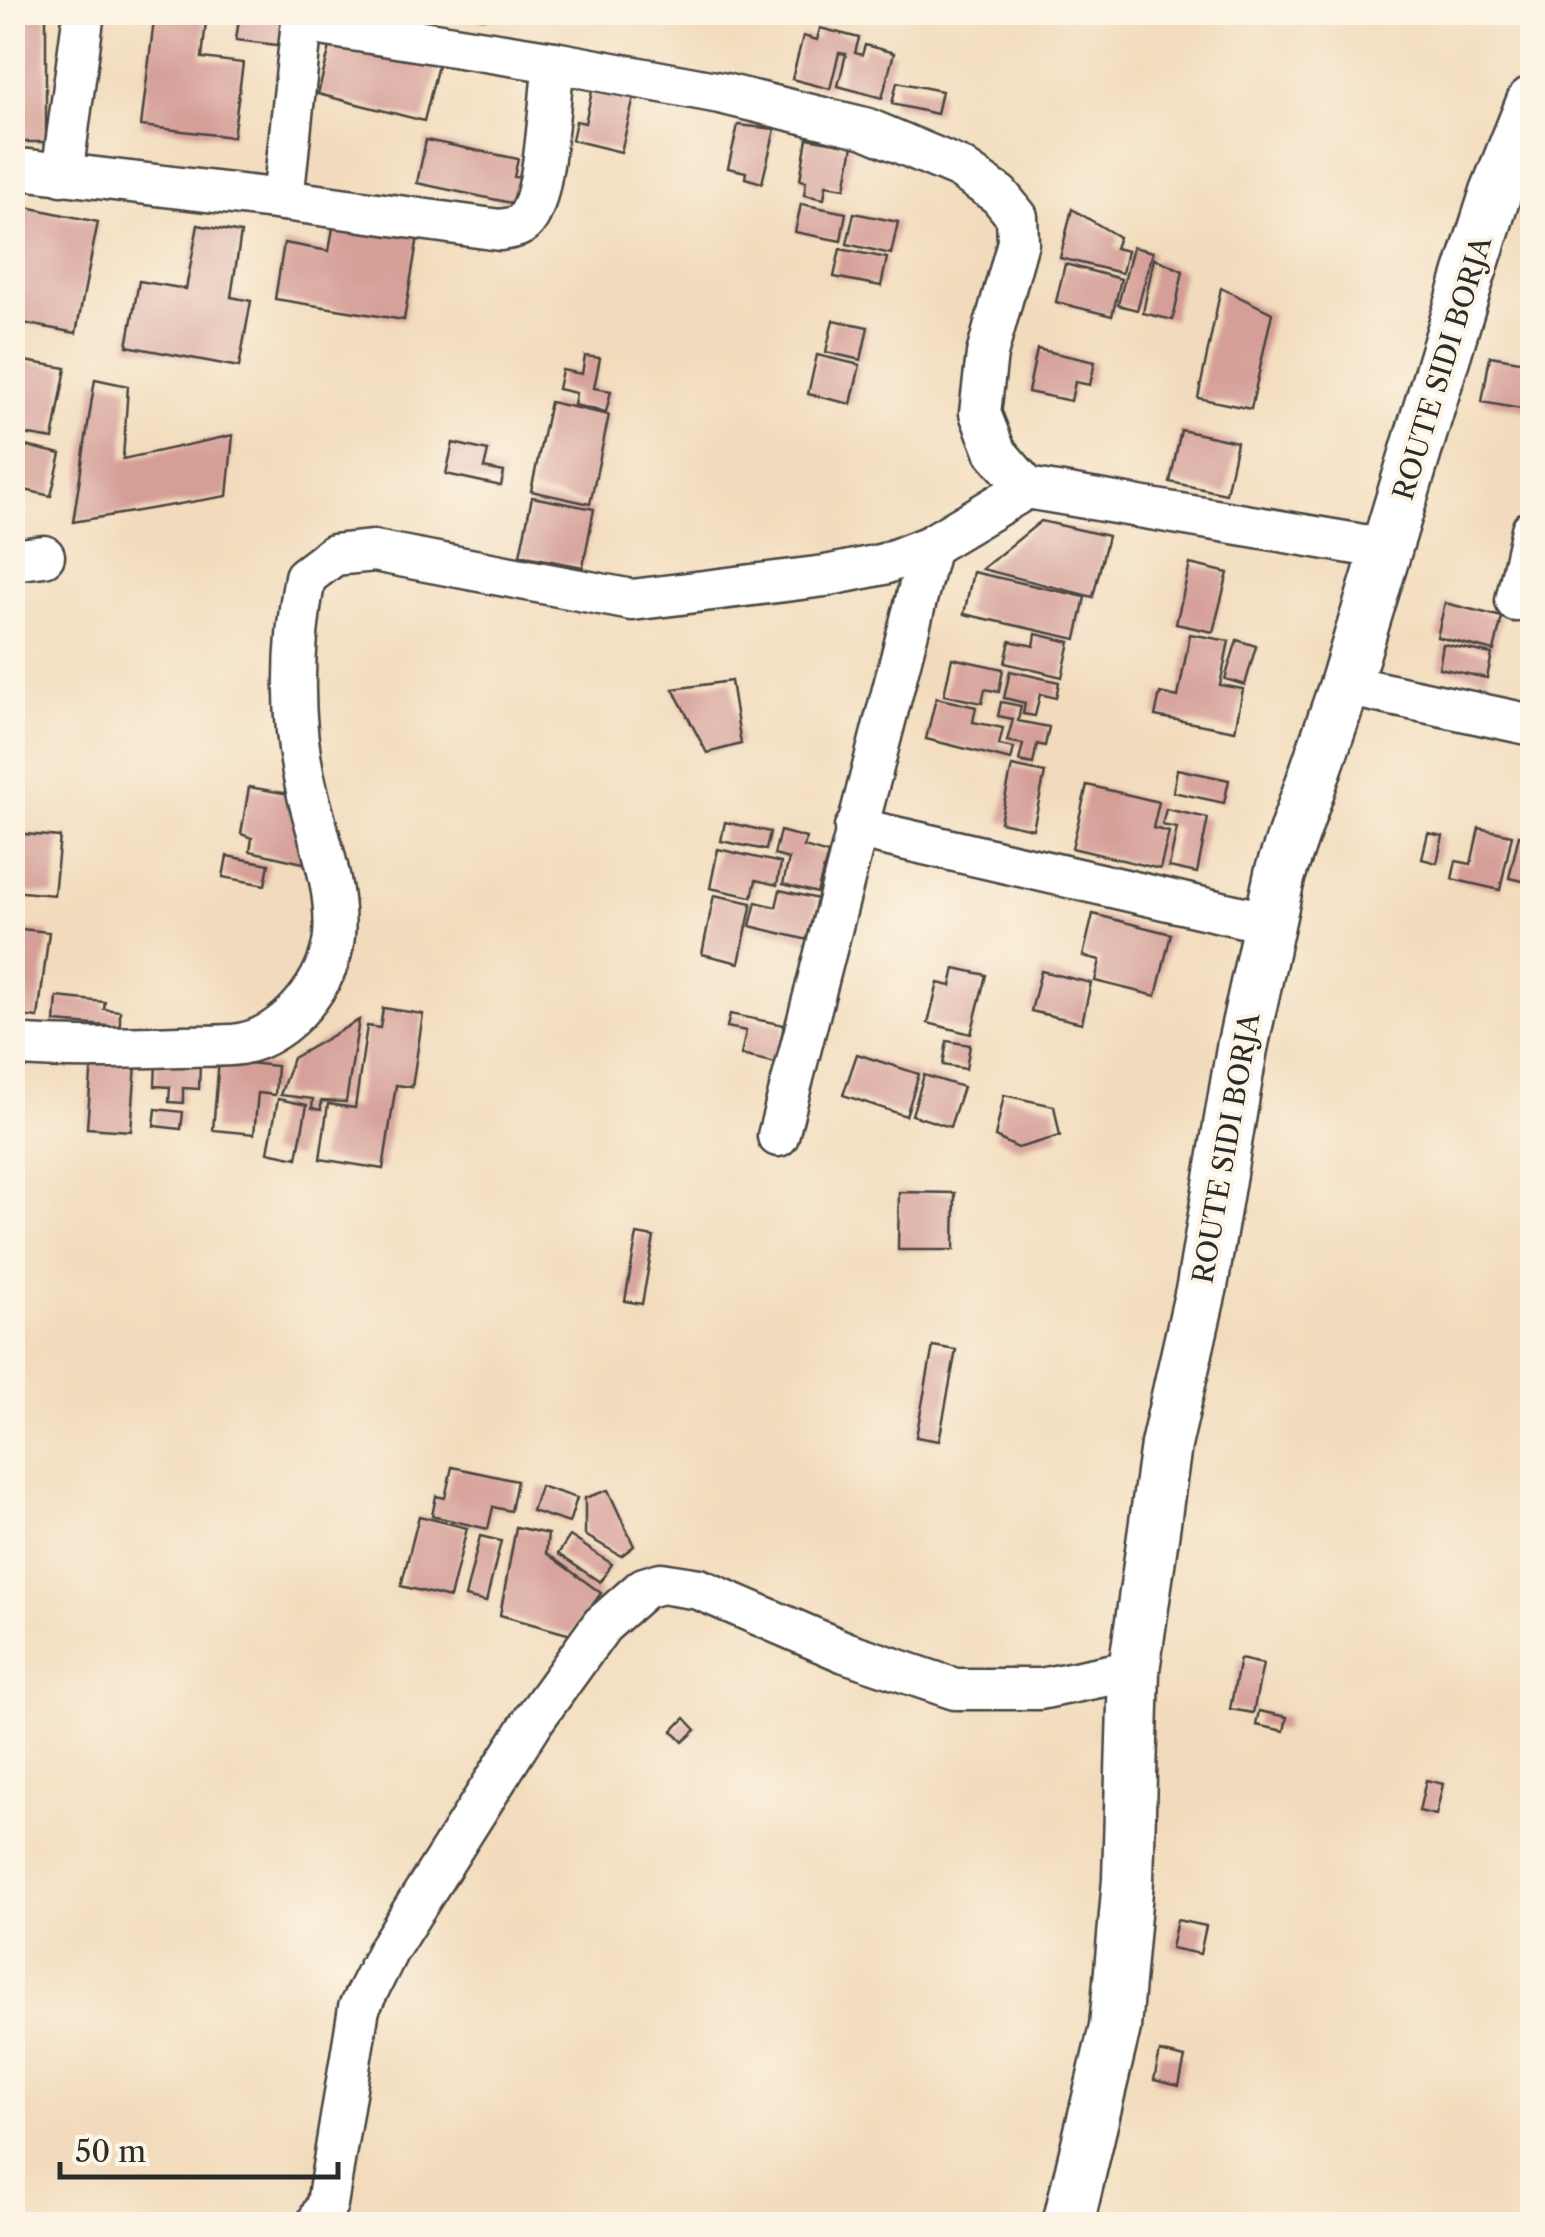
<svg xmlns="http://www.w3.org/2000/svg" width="1545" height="2237" viewBox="0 0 1545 2237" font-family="'Libre Caslon Text',serif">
<rect width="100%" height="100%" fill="#fcf5e5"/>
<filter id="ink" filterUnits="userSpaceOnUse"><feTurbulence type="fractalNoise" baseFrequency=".01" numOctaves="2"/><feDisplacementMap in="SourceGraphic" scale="20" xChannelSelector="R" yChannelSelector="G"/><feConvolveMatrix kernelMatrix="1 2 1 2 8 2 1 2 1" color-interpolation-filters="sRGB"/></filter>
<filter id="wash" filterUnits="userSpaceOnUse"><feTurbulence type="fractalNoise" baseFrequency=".0048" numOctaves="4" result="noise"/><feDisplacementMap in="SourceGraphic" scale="40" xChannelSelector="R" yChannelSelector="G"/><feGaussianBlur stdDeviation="2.25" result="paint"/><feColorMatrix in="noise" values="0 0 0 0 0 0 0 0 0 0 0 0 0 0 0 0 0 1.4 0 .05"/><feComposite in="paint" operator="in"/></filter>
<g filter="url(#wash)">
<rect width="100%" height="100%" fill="#f2dbbc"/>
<g id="blocks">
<g fill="#d59f98">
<polygon points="12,12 46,16 46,142 12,142"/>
<polygon points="155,12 207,12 202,58 243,63 233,137 141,126"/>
<polygon points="240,12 289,12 285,46 236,40"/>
<polygon points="459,12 486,12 485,19"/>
<polygon points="820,28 859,38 855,53 862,55 865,45 894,53 882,98 838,86 846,54 839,53 830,89 792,79 803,36 817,40"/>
<polygon points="332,39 438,65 424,121 318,94"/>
<polygon points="897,82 942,91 937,114 892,104"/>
<polygon points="593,87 634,97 621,152 572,140 576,121 585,123"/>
<polygon points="738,125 775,129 762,183 745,178 746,172 728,168"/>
<polygon points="807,138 853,146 845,188 826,185 824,199 804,195 806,181 800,180"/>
<polygon points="426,140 518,159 514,177 521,178 516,204 417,183"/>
<polygon points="12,204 98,222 76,333 12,321"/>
<polygon points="801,204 846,213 841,241 795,232"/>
<polygon points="1072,209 1119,237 1115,248 1127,251 1122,273 1060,258"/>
<polygon points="854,213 898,222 891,254 847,244"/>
<polygon points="334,222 418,236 404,320 275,299 284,243 329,251"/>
<polygon points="198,225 241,233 231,297 251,301 239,367 127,346 139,281 186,289"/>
<polygon points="1133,247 1153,252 1137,310 1118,305"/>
<polygon points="840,249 887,258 881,286 834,277"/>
<polygon points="1154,258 1183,271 1173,320 1143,313"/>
<polygon points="1065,264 1121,279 1112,316 1056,302"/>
<polygon points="1221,288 1272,313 1251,409 1198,398"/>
<polygon points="833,320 868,327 861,360 826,352"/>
<polygon points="1037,349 1095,362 1090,385 1075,382 1071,401 1028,392"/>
<polygon points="817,355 860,365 851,404 808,394"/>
<polygon points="585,356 600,358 594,388 611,391 606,412 574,405 576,393 558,389 562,370 582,374"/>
<polygon points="1490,356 1532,363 1532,411 1482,402"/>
<polygon points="13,359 66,368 53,439 12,432"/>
<polygon points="95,379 128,386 123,459 233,435 227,496 73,522"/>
<polygon points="550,402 609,415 590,504 531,491"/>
<polygon points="1181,430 1237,442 1226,494 1170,482"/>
<polygon points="12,443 61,454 51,496 12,487"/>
<polygon points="453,443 488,451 484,468 504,472 501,486 446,474"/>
<polygon points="532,497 594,509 583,567 520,555"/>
<polygon points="1041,521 1108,536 1093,597 982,569"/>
<polygon points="1190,564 1228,573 1213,632 1176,624"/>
<polygon points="973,572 1085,597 1076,639 964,614"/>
<polygon points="1445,603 1502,617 1494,651 1437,637"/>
<polygon points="1036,634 1070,642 1062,677 1005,663 1010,641 1034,646"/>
<polygon points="1190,634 1229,641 1220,685 1243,689 1235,731 1155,716 1160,693 1178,697"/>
<polygon points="1237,640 1256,646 1245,685 1225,679"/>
<polygon points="1443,644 1492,654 1487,678 1439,668"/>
<polygon points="952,658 1003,669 999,692 985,689 982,703 944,695"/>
<polygon points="1010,671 1059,682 1056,698 1040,694 1035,716 1023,714 1025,703 1004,698"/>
<polygon points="731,681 741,744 707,753 673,689"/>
<polygon points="936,698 976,707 973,722 1003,728 999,745 1014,748 1011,760 926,739"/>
<polygon points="1001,702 1021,706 1018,721 1049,727 1045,746 1037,744 1033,764 1019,761 1023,744 1007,741 1013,719 998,716"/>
<polygon points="1012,766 1045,773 1033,829 1000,822"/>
<polygon points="1177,769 1229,780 1224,803 1173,792"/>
<polygon points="1087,785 1159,802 1153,828 1169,832 1160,869 1072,848"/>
<polygon points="249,787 301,796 321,867 250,851 252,838 241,834"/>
<polygon points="1166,809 1208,818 1197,873 1169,867 1177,828 1162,825"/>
<polygon points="725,822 770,832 766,850 721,841"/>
<polygon points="1479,828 1512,835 1500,890 1452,879 1456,861 1471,864"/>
<polygon points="780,831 806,838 804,847 828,854 817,893 783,884 789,859 774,855"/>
<polygon points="12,833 60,837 54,895 12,891"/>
<polygon points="1428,833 1443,836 1437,863 1422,859"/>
<polygon points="1519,835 1532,838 1532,883 1509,878"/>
<polygon points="718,849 781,863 777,885 756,880 752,897 710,888"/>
<polygon points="227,856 269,864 265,885 223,877"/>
<polygon points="780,890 818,899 808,940 750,926 756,902 776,907"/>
<polygon points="714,895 752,903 739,963 702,954"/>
<polygon points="1093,914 1171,934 1156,996 1095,981 1100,960 1083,956"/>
<polygon points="12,928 49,932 38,1018 12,1015"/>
<polygon points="955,968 986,975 971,1034 928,1023 938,983 951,986"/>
<polygon points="1041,971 1091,983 1082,1023 1031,1011"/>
<polygon points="57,997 105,1002 104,1009 120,1011 120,1027 55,1022"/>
<polygon points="383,1008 423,1014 412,1087 396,1085 383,1169 320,1159 328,1104 355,1108 367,1026 380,1028"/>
<polygon points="730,1014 784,1025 776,1063 741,1055 746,1031 727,1027"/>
<polygon points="359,1020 346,1102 321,1101 321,1110 312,1108 313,1099 280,1095 293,1058"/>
<polygon points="947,1041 970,1045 966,1069 943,1065"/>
<polygon points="857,1054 919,1074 906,1116 843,1095"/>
<polygon points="219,1060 277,1066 275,1095 258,1093 254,1134 213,1130"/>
<polygon points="92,1061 136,1064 131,1131 87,1128"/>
<polygon points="156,1062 200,1064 199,1089 183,1088 183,1103 169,1102 170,1087 155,1086"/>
<polygon points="924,1075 963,1087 950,1127 912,1115"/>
<polygon points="1004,1095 1054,1106 1060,1136 1018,1148 995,1137"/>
<polygon points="278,1099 307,1105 297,1158 268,1152"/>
<polygon points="156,1109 183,1112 181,1129 154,1126"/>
<polygon points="899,1192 955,1193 954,1250 898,1250"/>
<polygon points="637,1234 654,1237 642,1304 625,1301"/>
<polygon points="933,1346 956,1350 939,1441 916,1437"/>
<polygon points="452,1467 517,1481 511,1511 493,1507 488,1529 432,1516 436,1496 445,1498"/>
<polygon points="540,1486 577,1498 569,1523 532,1511"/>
<polygon points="608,1490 634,1546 621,1556 585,1535 585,1498"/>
<polygon points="419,1516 467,1528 450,1598 401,1586"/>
<polygon points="516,1527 548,1534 546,1553 601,1593 571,1635 500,1615"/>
<polygon points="480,1536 501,1541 486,1602 465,1597"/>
<polygon points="570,1536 612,1564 600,1582 558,1554"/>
<polygon points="1240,1659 1263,1664 1253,1713 1230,1709"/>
<polygon points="1259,1711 1287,1717 1284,1731 1256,1725"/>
<polygon points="685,1718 696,1730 683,1742 672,1731"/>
<polygon points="1426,1780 1443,1784 1436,1815 1419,1811"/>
<polygon points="1177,1920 1206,1926 1200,1954 1171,1948"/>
<polygon points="1160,2052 1185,2058 1179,2086 1154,2080"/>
</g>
</g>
</g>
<g filter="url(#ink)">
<use href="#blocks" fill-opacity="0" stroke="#494541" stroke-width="2.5"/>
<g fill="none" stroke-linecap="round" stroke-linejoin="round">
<g stroke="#494541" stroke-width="45">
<g id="minor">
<polyline points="302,22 554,62 720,93 865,128 960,168 999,195 1017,217 1018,242 987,354 980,413 995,451 1027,488"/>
<path d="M12,168L283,200L500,230C512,228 521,228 528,217C546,190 549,98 554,62"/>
<polyline points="62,175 84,12"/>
<polyline points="283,200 303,12"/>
<polyline points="12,560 44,556"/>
<polyline points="1516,601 1532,530"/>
<polyline points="1345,685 1532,725"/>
<polyline points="855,828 1269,923"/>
<path d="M12,1045C67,1050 124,1048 179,1046C199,1045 221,1047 240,1044C287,1036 330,982 334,936C338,888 319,841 308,795C290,725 292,647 305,577L334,555L374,551L632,600L825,576L884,564L930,546L1027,488L1386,549"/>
<polyline points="778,1136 930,546"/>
<polyline points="317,2224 327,2204 359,2008 388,1950 535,1718 602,1625 644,1588 661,1583 699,1589 845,1652 955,1689 1040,1689 1134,1670"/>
</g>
</g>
<g stroke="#494541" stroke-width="55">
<polyline id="tertiary" points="1068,2224 1115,2027 1128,1880 1134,1670 1166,1445 1202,1286 1242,1048 1280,874 1345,685 1470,273 1496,192 1532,102"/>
</g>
<use href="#minor" stroke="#fff" stroke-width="40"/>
<use href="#tertiary" stroke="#fff" stroke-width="50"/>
</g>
</g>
<g text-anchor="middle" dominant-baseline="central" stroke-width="8" stroke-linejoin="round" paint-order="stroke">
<g font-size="28" fill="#2b2b2b" stroke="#fcf5e5">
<text transform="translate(1442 368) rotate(-73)">ROUTE SIDI BORJA</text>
<text transform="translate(1226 1148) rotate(-80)">ROUTE SIDI BORJA</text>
</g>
</g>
<rect width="1545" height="2237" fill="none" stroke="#fcf5e5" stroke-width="50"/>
<path d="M60 2162v15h278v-15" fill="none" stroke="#2b2b2b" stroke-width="5"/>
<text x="75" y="2162" font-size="30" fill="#2b2b2b" stroke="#fcf5e5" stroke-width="8" paint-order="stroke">50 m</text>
</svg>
